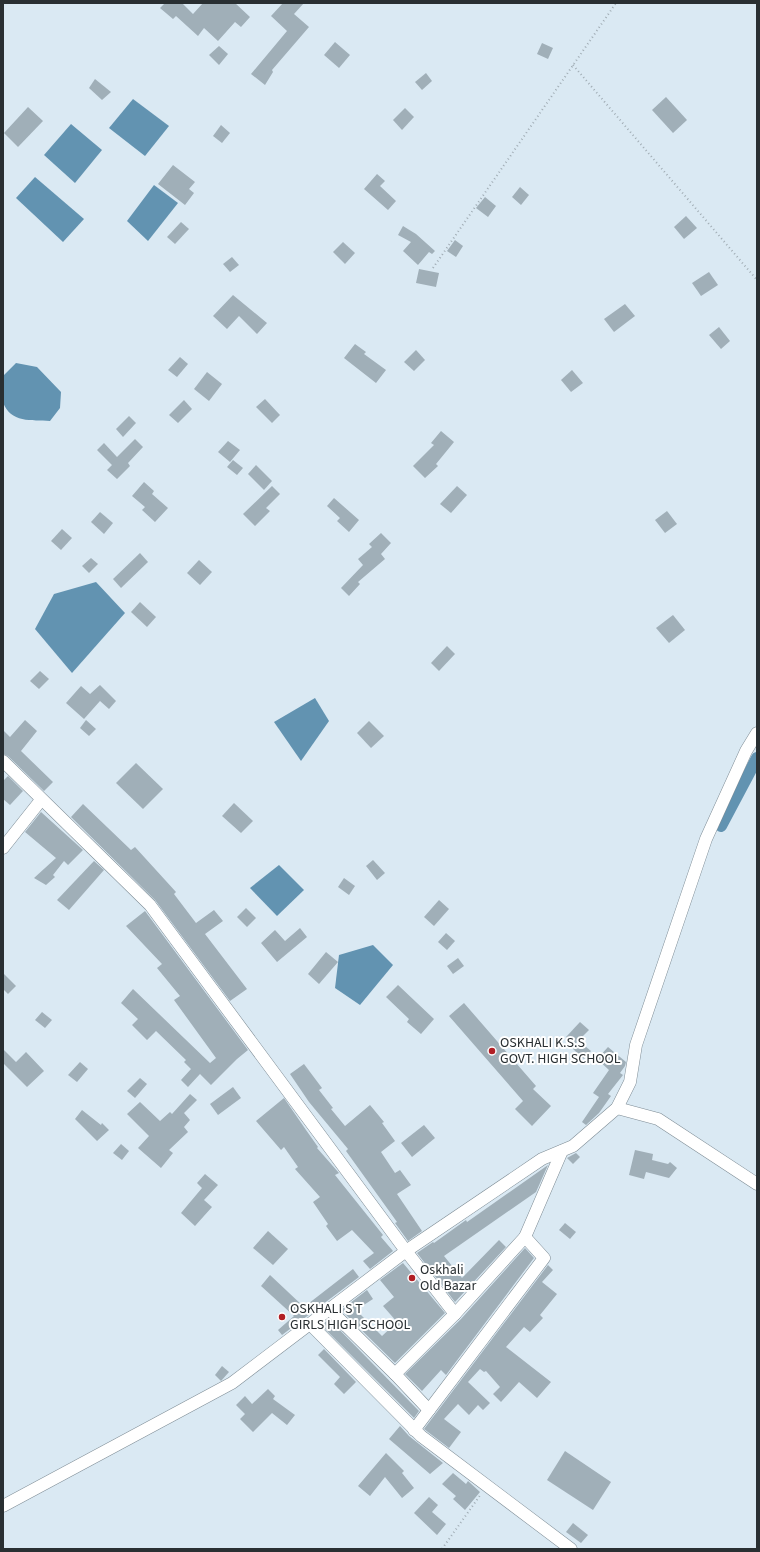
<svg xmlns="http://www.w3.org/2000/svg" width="760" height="1552" viewBox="0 0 760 1552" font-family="'Source Sans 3',sans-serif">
<rect width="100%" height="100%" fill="#dae9f3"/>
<g fill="#6293b1">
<polygon points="133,99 169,126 145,156 109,128"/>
<polygon points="71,124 102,150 75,183 44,155"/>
<polygon points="35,177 84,219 63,242 16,198"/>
<polygon points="154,185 178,203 148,241 127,221"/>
<path d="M16,363L37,367L61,392L60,408L50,421C32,420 10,423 3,402C1,395 3,384 3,376Z"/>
<polygon points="96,582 125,613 72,673 35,629 54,594"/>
<polygon points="315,698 329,721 301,761 274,722"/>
<polygon points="279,865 304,890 277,916 250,888"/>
<polygon points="373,945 393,965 360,1005 335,988 339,955"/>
</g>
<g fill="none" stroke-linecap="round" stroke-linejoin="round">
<polyline stroke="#6293b1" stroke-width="12" points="721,826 757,758"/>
</g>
<g fill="#a0afb8">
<polygon points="165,3 182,3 193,14 203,3 235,3 250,17 241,27 235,22 218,41 204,28 198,36 176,16 173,19 160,8"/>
<polygon points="283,3 304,3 294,14 309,27 272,70 273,72 265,85 251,74 287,31 271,16"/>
<polygon points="335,42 350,55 339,68 324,55"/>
<polygon points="542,43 553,48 548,59 537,54"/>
<polygon points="219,46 228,54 219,65 209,55"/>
<polygon points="426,73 432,81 422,90 415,82"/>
<polygon points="95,79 111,92 102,100 89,88"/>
<polygon points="666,97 687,120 673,133 652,110"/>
<polygon points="28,107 43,121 18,147 4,133"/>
<polygon points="405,108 414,117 402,130 393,120"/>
<polygon points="221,125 230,133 222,143 213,136"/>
<polygon points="173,165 195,182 189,189 194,193 185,205 158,184"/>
<polygon points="377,174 385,181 380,186 396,201 388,210 364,189"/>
<polygon points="520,187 529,195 521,205 512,197"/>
<polygon points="485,197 496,206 488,217 476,208"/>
<polygon points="686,216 697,228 684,239 674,227"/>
<polygon points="181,222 189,229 175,244 167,237"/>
<polygon points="403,226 416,234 435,251 432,254 429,252 418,265 403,251 411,242 398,235"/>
<polygon points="455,240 463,246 456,257 447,251"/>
<polygon points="343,242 355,253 345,264 333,252"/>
<polygon points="232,257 239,265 230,272 223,264"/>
<polygon points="419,269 439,273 436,287 416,283"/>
<polygon points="709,272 718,285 701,296 692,283"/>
<polygon points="233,295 267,323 257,334 239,316 227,329 213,316"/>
<polygon points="625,304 635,316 614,332 604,319"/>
<polygon points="719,327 730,341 721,349 709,335"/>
<polygon points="355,344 366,352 364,354 386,370 376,383 344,358"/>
<polygon points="416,350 425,360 414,371 404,362"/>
<polygon points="180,357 188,364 177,377 168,370"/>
<polygon points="572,370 583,383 571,392 561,380"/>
<polygon points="207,372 222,384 209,401 194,389"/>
<polygon points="265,399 280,415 272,423 256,407"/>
<polygon points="184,400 192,409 178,423 169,415"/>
<polygon points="129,416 136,423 123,437 116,429"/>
<polygon points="441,431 454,442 436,464 438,466 425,478 413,466 434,445 431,443"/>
<polygon points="135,439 143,447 128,463 130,466 117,479 107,470 112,465 97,450 104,443 117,457"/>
<polygon points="228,441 240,450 230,462 218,452"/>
<polygon points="233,460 243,468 237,475 227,467"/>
<polygon points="256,465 272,481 264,490 248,474"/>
<polygon points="144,482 154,491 152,494 168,508 155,522 142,510 145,507 132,496"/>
<polygon points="272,486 280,494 266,508 270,511 255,526 243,514"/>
<polygon points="457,486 467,495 451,513 440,504"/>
<polygon points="334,498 359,520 349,532 337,521 340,518 327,506"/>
<polygon points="667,511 677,524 665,533 655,520"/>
<polygon points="100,512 113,523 104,534 91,522"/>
<polygon points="62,529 72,538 61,550 51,541"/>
<polygon points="381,533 391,543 381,554 385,559 358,582 360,584 349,596 341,588 363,565 358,559 372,547 369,544"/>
<polygon points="140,553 148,562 121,588 113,579"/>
<polygon points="91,558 98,564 89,573 82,566"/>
<polygon points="199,560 212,572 200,585 187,573"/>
<polygon points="140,602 156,617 147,627 131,612"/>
<polygon points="673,615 685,630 669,643 656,628"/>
<polygon points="447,646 455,654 439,671 431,663"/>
<polygon points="40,671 49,679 39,689 30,681"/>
<polygon points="100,685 116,701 109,709 100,701 84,719 66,703 81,686 90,694"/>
<polygon points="25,720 37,731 21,751 53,782 44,791 8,756 3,754 3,730 10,737"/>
<polygon points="86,720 96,729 89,736 80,728"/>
<polygon points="369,721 384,736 371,748 357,733"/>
<polygon points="136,763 163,789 143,809 116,783"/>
<polygon points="8,776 23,791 10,805 3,799 3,781"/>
<polygon points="234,803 253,821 241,833 222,816"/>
<polygon points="83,804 131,850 135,847 176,892 174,894 196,923 214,910 223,921 205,934 247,989 230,1001 155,900 71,817"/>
<polygon points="41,812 83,850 68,865 64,861 53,875 55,877 46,885 34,878 56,858 25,832"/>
<polygon points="373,860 385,873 377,880 366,866"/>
<polygon points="94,861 104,870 69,910 57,900"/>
<polygon points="344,878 355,886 349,895 338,887"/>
<polygon points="439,900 449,909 434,926 424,917"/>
<polygon points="246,908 256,918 247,927 237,917"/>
<polygon points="145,911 248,1050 237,1059 211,1085 200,1074 188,1087 181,1080 191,1069 184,1062 186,1060 156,1031 147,1040 132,1025 138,1019 121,1003 133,989 210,1063 216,1058 174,1000 180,996 157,968 162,964 126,926"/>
<polygon points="300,928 307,937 277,962 261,943 275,930 285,941"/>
<polygon points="446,933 455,941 447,950 438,942"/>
<polygon points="326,952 338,962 319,984 308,974"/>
<polygon points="458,958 464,966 453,974 447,966"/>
<polygon points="3,973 16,986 8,994 3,989"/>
<polygon points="398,985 434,1019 421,1034 407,1022 409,1019 386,997"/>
<polygon points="464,1003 536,1086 533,1089 551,1106 532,1126 515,1109 523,1101 449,1016"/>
<polygon points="42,1012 52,1020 45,1028 35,1020"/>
<polygon points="580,1022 589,1030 575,1044 566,1037"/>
<polygon points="580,1042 591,1051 584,1059 573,1049"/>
<polygon points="608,1047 626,1062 625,1066 620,1073 623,1075 608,1094 611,1096 599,1113 586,1125 582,1122 599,1097 593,1093 609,1070 597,1059"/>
<polygon points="3,1049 16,1062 26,1052 44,1071 27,1087 3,1063"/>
<polygon points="80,1062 88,1069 77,1082 68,1075"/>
<polygon points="304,1064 322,1088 319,1090 333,1108 331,1109 345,1126 370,1105 384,1122 382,1123 395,1141 381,1152 395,1173 400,1170 411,1185 397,1194 422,1231 408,1241 395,1223 397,1222 346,1151 348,1149 309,1102 290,1074"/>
<polygon points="140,1078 147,1084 135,1098 127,1091"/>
<polygon points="233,1087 241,1098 218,1115 210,1104"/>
<polygon points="190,1094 197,1100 184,1113 190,1120 184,1127 188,1132 169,1150 173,1153 161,1168 138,1148 149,1136 127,1114 140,1102 160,1121 170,1112 172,1114"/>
<polygon points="284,1098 306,1130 318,1147 317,1148 339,1173 335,1175 383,1235 381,1237 393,1251 370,1269 363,1261 374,1253 352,1230 337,1241 326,1226 328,1224 313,1202 320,1197 295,1169 298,1167 284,1147 281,1150 256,1121"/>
<polygon points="82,1110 101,1125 102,1123 109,1130 97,1141 75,1119"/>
<polygon points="424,1125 435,1138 412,1157 401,1143"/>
<polygon points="121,1144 129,1151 122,1160 113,1153"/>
<polygon points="635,1150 653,1154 652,1160 668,1164 670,1162 677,1168 669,1178 646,1172 644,1179 629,1175"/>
<polygon points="576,1153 580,1157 573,1164 567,1158"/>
<polygon points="548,1165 536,1192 444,1256 462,1278 499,1240 506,1247 455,1302 417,1253 433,1242 434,1243 466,1220 467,1222"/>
<polygon points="205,1174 218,1185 204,1200 212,1207 195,1226 181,1213 202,1188 197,1183"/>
<polygon points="565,1223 576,1232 570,1239 559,1230"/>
<polygon points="268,1231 288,1249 273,1265 253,1248"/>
<polygon points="525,1248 534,1258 446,1375 441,1370 422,1391 405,1374 461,1319"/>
<polygon points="403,1263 445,1313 395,1363 341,1310 367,1290 373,1299 356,1310 382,1336 397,1322 383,1306 394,1297 380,1280"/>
<polygon points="548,1265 553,1270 542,1282 557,1294 540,1315 543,1318 530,1332 524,1327 506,1347 551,1382 537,1398 519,1382 501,1402 493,1394 500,1387 486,1371 484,1372 480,1369 468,1382 490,1403 483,1410 478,1405 469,1415 458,1404 444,1419 461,1432 449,1448 424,1429"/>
<polygon points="353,1269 359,1277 282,1335 278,1330 294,1316 261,1286 270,1275 304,1307"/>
<polygon points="329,1319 419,1411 414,1418 321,1325"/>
<polygon points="324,1349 356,1382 344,1394 334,1384 340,1377 318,1355"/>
<polygon points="222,1366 229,1372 221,1381 215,1375"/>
<polygon points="268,1389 275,1396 273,1399 295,1415 287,1425 272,1413 253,1432 240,1419 245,1414 236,1405 245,1396 252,1404"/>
<polygon points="400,1426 409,1436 443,1463 430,1474 389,1439"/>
<polygon points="565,1451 611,1482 593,1510 547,1480"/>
<polygon points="386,1453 404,1471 402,1473 414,1488 402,1498 385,1477 370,1496 358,1486"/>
<polygon points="453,1473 466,1484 468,1481 480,1492 465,1510 453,1499 456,1496 442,1484"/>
<polygon points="429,1497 438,1505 432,1512 446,1524 437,1535 414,1513"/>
<polygon points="573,1523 588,1535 581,1543 566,1532"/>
</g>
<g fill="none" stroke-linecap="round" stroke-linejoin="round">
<g stroke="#7e8c95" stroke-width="13">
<g id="street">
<polyline points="3,761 150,905 406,1251 455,1314"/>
<polyline points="3,848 41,800"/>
<polyline points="617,1108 658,1119 757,1184"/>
<polyline points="329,1309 395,1374 455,1314 525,1237 562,1151"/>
<polyline points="310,1324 421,1436 571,1549"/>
<polyline points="395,1374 429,1410"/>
<polyline points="414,1430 544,1258 525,1237"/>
<polyline points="3,1506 232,1383 406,1251 542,1159 573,1146 617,1108 630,1082 636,1045 706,839 746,751 757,733"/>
</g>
</g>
<g stroke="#a0acb4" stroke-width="2" stroke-dasharray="1 3" stroke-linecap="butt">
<polyline points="573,65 757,280"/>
<polyline points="433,268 616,3"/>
<polyline points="442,1549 481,1494"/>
</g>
<use href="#street" stroke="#fff" stroke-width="12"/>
</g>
<g fill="#b11f25" stroke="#fff" stroke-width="1.5">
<circle cx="492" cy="1051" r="4"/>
<circle cx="412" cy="1278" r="4"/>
<circle cx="282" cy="1317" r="4"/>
</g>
<g text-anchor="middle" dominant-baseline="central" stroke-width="4" stroke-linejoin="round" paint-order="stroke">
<g font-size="14" fill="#292f32" stroke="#fff" text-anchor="start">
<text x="500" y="1043">OSKHALI K.S.S<tspan x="500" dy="16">GOVT. HIGH SCHOOL</tspan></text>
<text x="420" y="1270">Oskhali<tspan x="420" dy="16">Old Bazar</tspan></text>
<text x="290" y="1309">OSKHALI S T<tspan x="290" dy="16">GIRLS HIGH SCHOOL</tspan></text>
</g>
</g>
<rect width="760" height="1552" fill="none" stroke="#292f32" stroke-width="8"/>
</svg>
